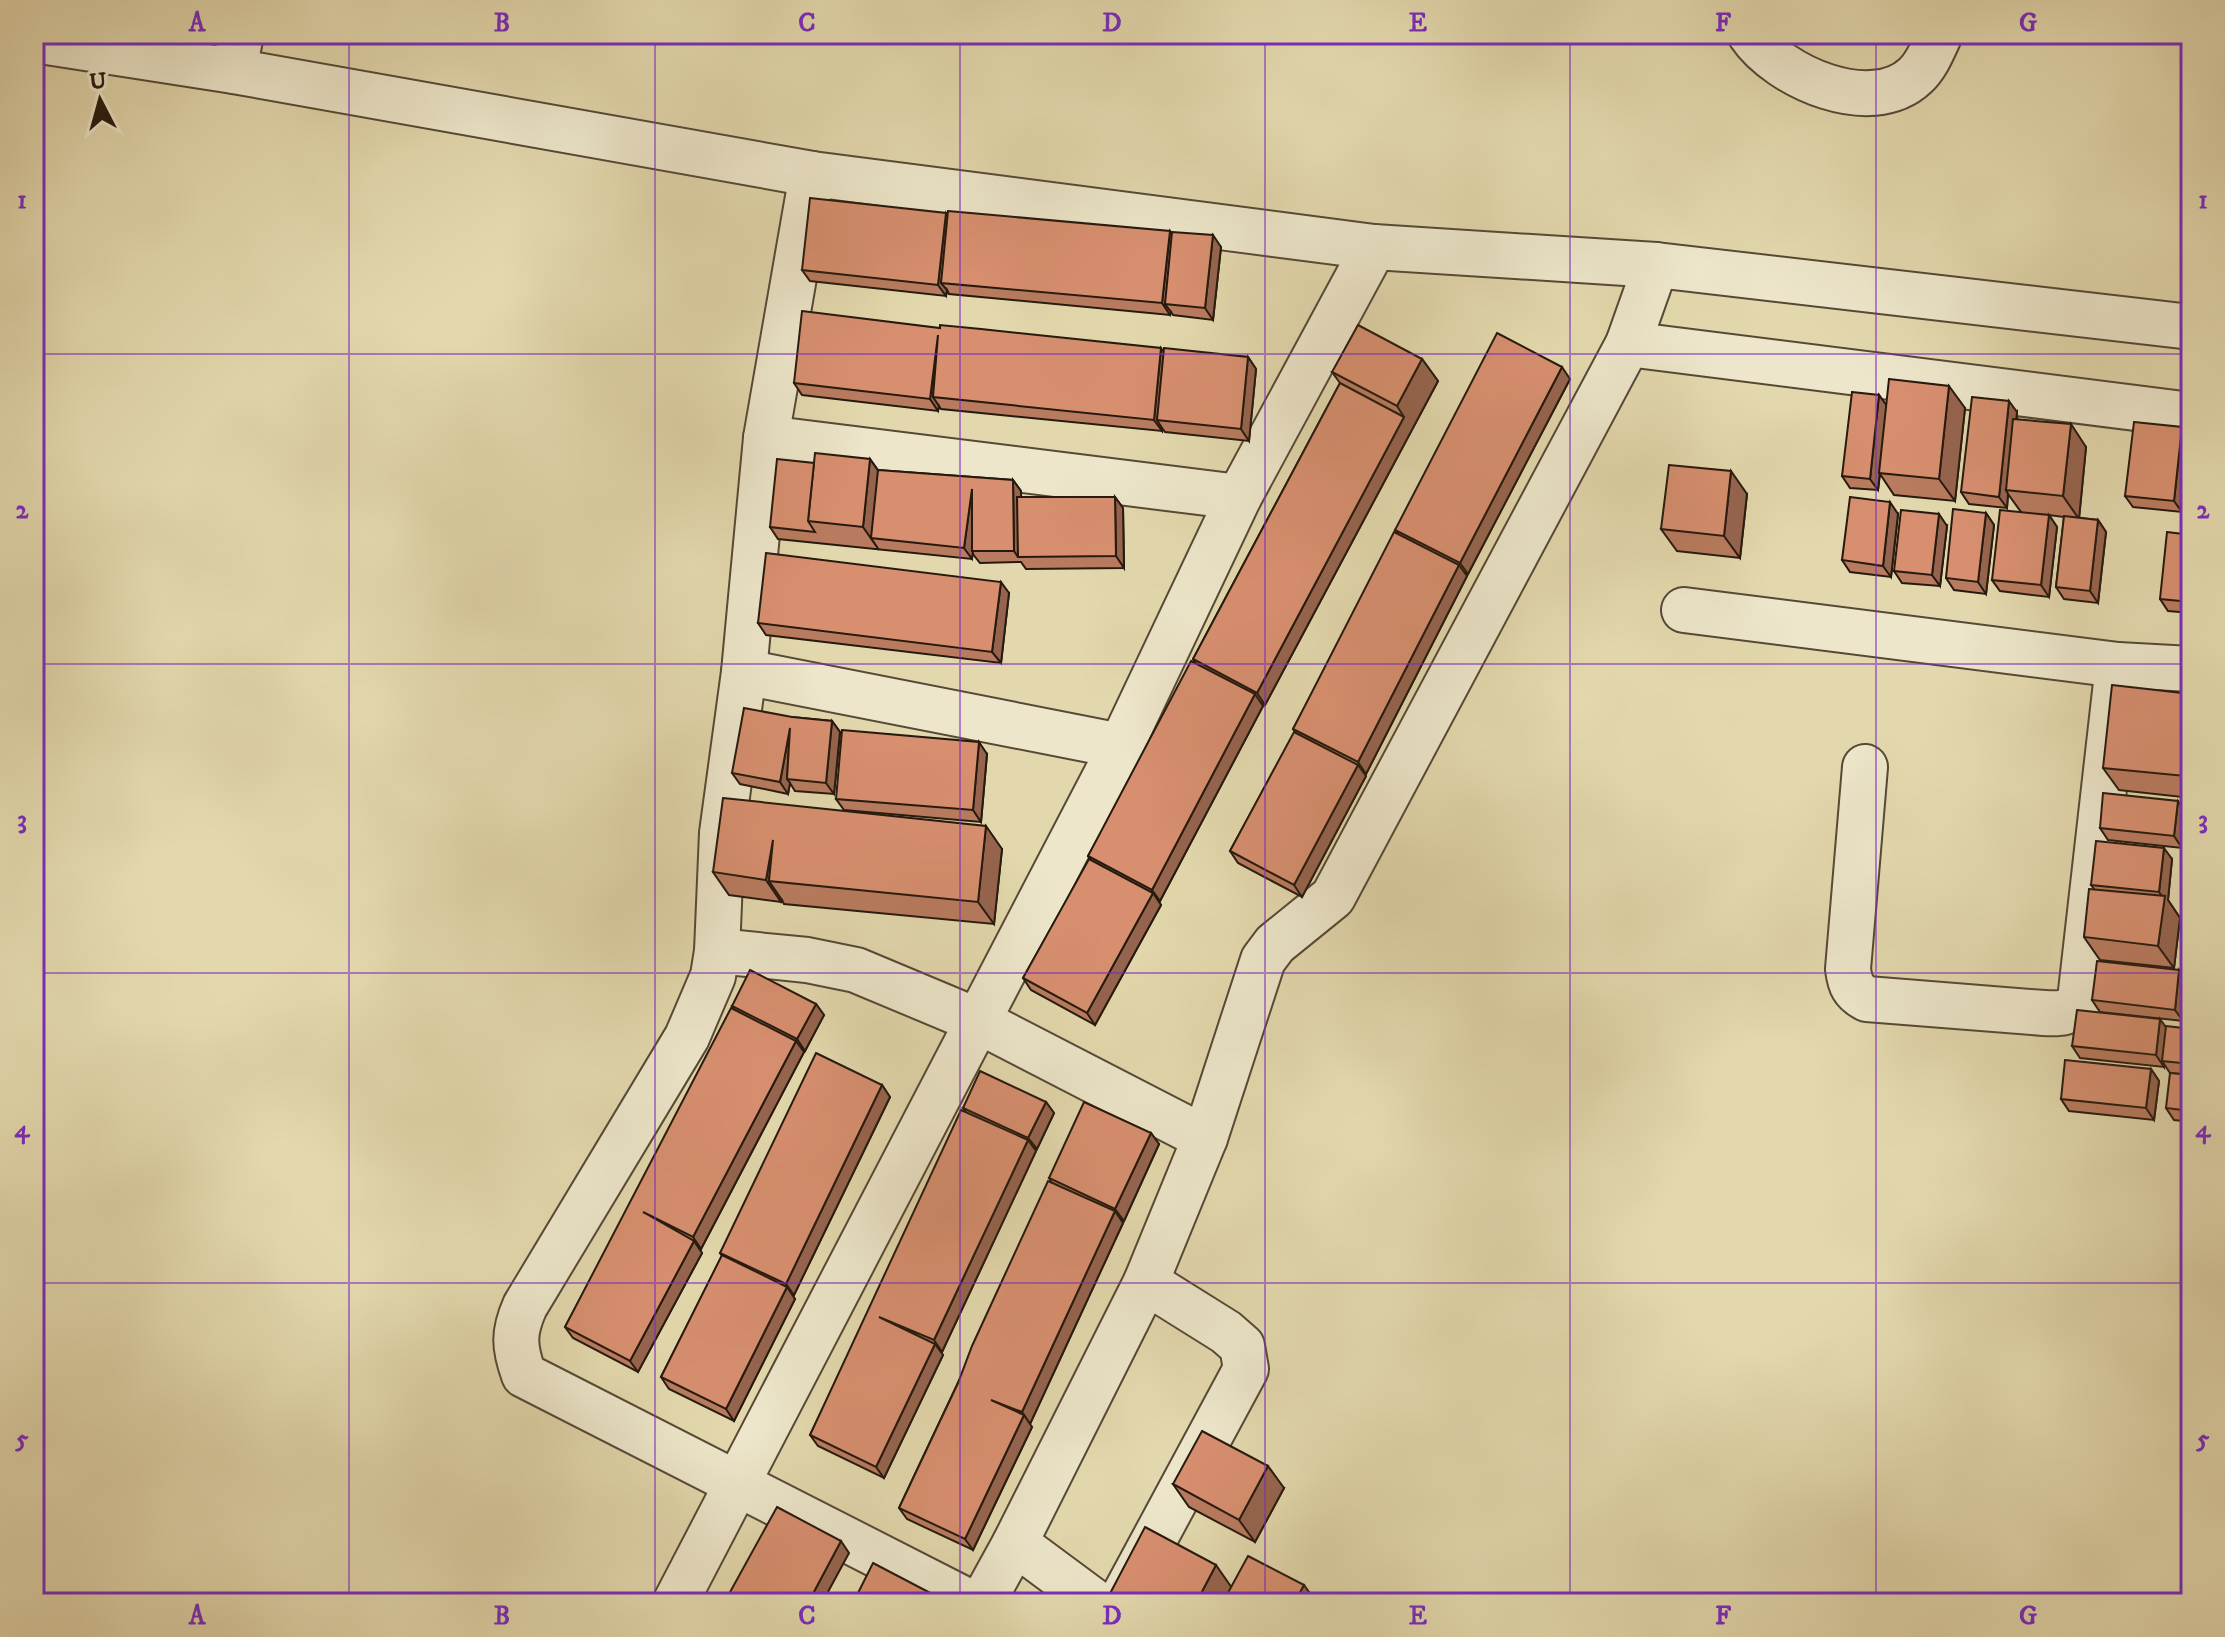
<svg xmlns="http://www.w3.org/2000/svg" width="2225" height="1637" viewBox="0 0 2225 1637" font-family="'IM FELL DW Pica',serif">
<rect width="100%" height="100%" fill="#e3d8ad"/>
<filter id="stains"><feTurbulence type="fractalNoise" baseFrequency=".0025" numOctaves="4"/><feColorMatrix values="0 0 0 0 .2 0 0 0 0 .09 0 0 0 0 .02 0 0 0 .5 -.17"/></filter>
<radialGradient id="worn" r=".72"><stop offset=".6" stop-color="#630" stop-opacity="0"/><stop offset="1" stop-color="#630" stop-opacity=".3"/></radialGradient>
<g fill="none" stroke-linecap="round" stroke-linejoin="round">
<g stroke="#554936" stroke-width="48">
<g id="street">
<path d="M1750,34C1779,77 1871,117 1915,76C1927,65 1933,49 1940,34"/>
<polyline points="34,40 234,71 812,174"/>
<polyline points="234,71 241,34"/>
<polyline points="1628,344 2191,415"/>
<polyline points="766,438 1239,497"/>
<polyline points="1684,610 2118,665 2191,669"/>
<polyline points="744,672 1121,746"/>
<path d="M1865,767L1848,969C1850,984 1853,992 1867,999L2044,1013C2061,1014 2069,1014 2080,1000L2118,665"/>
<polyline points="717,951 807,960 856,970 978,1021 1205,1138"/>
<polyline points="1015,1543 1096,1603"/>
<polyline points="675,1603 1121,746 1239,497 1374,247"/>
<path d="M971,1603L524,1375C514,1347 513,1333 525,1306L687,1037L713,976L717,951L722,833L744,672L766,438L812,174L1374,247L1656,265L2191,327"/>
<polyline points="982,1603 1015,1543 1146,1282 1205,1138 1263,960 1275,944 1333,897 1628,344 1656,265"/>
<polyline points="1120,1603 1246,1369 1242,1346 1226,1332 1146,1282"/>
</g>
</g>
<use href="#street" stroke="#ede6ca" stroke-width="44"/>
</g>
<g fill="#b97b5f" stroke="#26190e" stroke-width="2">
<polygon points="948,215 1172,234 1221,247 1213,320 1173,315 1171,312 1170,315 949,294 947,290 946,296 810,281 802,270"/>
<polygon points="940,328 1164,351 1248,357 1256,369 1249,441 1165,432 1162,428 1162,431 941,409 939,406 938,411 802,395 794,383"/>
<polygon points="1422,359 1438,381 1265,705 1261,702 1263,706 1160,901 1158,900 1161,905 1095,1025 1031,990 1023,978 1090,859 1088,856 1196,664 1193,659 1340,383 1332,372"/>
<polygon points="1570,379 1468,574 1463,572 1467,576 1366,774 1364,772 1366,776 1302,897 1238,863 1230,851 1295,732 1293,729 1398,534 1395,530"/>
<polygon points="1879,395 1886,405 1965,408 1955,501 1894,495 1880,474 1878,490 1850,488 1842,476"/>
<polygon points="2017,412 2017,419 2086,447 2079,518 2098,520 2106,532 2098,603 2064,599 2056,587 2064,517 2049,515 2057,527 2049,597 2000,591 1992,580 2021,512 2008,494 2007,508 1969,504 1961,492"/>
<polygon points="2190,439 2182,512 2133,507 2125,496"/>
<polygon points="870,459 878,470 1013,480 1021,491 1021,497 1115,497 1123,508 1124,568 1026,569 1021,562 980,563 972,553 972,559 778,539 770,527"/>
<polygon points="1747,494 1740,558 1677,551 1661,529"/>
<polygon points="1986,513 1994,525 1986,594 1954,590 1946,578"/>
<polygon points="1898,514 1891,577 1850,572 1842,560"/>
<polygon points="1947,526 1940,586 1902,583 1894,571"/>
<polygon points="2191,535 2191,613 2168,611 2160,599"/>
<polygon points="1009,593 1001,663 766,635 758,623"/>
<polygon points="2191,694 2191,798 2119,790 2103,768"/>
<polygon points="792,717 832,721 840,732 834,794 795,791 790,783 788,794 740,784 732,773"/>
<polygon points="987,754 981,822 844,810 836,799"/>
<polygon points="2186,812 2182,848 2108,840 2100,828"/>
<polygon points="1002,849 994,924 784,904 782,900 781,902 729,895 713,872"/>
<polygon points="2172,859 2168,900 2180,918 2174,968 2100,960 2084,937 2094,889 2091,885"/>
<polygon points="2191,966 2191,1019 2189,1019 2184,1011 2183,1021 2100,1012 2092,1000 2179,970 2185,978"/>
<polygon points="816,1004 824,1015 805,1051 801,1049 804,1052 701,1249 698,1247 702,1253 638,1372 573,1338 565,1327 734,1010 732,1006"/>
<polygon points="2166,1027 2191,1029 2191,1075 2170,1073 2164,1064 2164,1067 2080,1058 2072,1046"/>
<polygon points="2151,1069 2159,1081 2154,1120 2069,1111 2061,1099"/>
<polygon points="2191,1075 2191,1122 2174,1120 2166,1108"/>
<polygon points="882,1085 890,1097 794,1295 791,1294 795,1299 734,1421 669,1389 661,1377 722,1256 720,1253"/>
<polygon points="1046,1102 1054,1113 1037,1149 1033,1148 1036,1151 942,1352 939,1350 943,1355 884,1478 818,1446 810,1435 966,1112 963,1108"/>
<polygon points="1151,1133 1159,1144 1124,1221 1120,1219 1123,1223 1030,1424 1029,1424 1032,1427 973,1550 907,1519 899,1508 1052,1183 1049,1178"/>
<polygon points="1173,1484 1284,1488 1255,1542 1189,1507"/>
</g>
<g fill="#96644e" stroke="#26190e" stroke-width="2">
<polygon points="946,213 954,224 941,283 947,290 946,296 938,285"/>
<polygon points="1170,231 1178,243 1165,304 1171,312 1170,315 1162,303"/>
<polygon points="1213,235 1221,247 1213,320 1205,308"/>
<polygon points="938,335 933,397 939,406 938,411 930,399"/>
<polygon points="1161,348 1169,359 1157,420 1162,428 1162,431 1154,420"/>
<polygon points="1248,357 1256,369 1249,441 1241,429"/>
<polygon points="1422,359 1438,381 1265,705 1257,693 1404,417 1397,406"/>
<polygon points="1562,367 1570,379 1468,574 1460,563"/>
<polygon points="1949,386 1965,408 1955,501 1939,479"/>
<polygon points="1879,395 1887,406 1878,490 1870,479"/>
<polygon points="2009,401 2017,412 2009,490 2006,490 2008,494 2007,508 1999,497"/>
<polygon points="2071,424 2086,447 2079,519 2063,496"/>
<polygon points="2182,427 2190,439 2182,512 2174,501"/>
<polygon points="870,459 886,482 871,538 879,550 863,527"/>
<polygon points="1731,471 1747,494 1740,558 1724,536"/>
<polygon points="1013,480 1021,491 1022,557 1018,557 1014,551"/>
<polygon points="972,489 980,501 972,559 964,548"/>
<polygon points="1115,497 1123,508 1124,568 1116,556"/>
<polygon points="1890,502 1898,514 1891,577 1883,566"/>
<polygon points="1986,513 1994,525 1986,594 1978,582"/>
<polygon points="1939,514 1947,526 1940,586 1932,575"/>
<polygon points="2049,515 2057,527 2049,597 2041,585"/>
<polygon points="2098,520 2106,532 2098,603 2090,591"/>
<polygon points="1459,565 1467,576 1366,774 1358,762"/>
<polygon points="1001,582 1009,593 1001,663 992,652"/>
<polygon points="1255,694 1263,706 1160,901 1152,890"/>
<polygon points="832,721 840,732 834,794 826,783"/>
<polygon points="2191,726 2191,784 2185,776"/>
<polygon points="790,728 787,779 790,783 788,794 780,782"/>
<polygon points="979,742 987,754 981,822 973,810"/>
<polygon points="1358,765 1366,776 1302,897 1294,885"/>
<polygon points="2178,801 2186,812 2182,848 2174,836"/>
<polygon points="986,826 1002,849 994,924 978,902"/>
<polygon points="773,840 769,881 782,900 781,902 766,880"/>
<polygon points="2164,848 2172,859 2168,900 2180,918 2174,968 2158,946 2164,899 2159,892"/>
<polygon points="1153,893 1161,905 1095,1025 1087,1013"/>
<polygon points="2179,970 2187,982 2181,1007 2184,1011 2183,1021 2175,1010"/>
<polygon points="816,1004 824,1015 805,1051 797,1039"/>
<polygon points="2160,1019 2168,1030 2162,1061 2164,1064 2164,1067 2156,1055"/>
<polygon points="796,1041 804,1052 701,1249 693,1237"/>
<polygon points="2151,1069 2159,1081 2154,1120 2146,1108"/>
<polygon points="882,1085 890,1097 794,1295 786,1284"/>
<polygon points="1046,1102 1054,1113 1037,1149 1028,1138"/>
<polygon points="1151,1133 1159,1144 1124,1221 1115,1209"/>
<polygon points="1028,1140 1036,1151 942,1352 934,1340"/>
<polygon points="1115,1211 1123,1223 1030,1424 1022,1412"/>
<polygon points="694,1241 702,1253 638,1372 630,1361"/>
<polygon points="787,1287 795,1299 734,1421 726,1409"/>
<polygon points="935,1344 943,1355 884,1478 876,1467"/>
<polygon points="1024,1415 1032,1427 973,1550 965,1539"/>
<polygon points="1268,1466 1284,1488 1255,1542 1239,1520"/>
<polygon points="841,1541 849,1553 822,1603 808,1603"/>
<polygon points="1216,1565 1232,1588 1224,1603 1196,1603"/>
<polygon points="1304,1585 1312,1596 1308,1603 1294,1603"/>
<polygon points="938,1597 943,1603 935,1603"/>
</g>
<g fill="#d78f6f" stroke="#26190e" stroke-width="2">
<polygon points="810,198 946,213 938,285 802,270"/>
<polygon points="948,211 1170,231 1162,303 941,283"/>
<polygon points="1172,232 1213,235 1205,308 1165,304"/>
<polygon points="802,311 940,328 940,325 981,329 1161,348 1154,420 933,397 938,335 930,399 794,383"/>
<polygon points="1358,325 1422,359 1397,406 1332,372"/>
<polygon points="1497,333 1562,367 1460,563 1395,530"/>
<polygon points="1164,348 1248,357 1241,429 1157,420"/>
<polygon points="1889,379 1949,386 1939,479 1879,473"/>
<polygon points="1340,383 1404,417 1257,693 1193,659"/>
<polygon points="1852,392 1879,395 1870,479 1842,476"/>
<polygon points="1972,397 2009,401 1999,497 1961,492"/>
<polygon points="2013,419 2071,424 2063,496 2006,490"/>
<polygon points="2134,422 2182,427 2174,501 2125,496"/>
<polygon points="815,453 870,459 863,527 808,521"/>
<polygon points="777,459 814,463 808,521 815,532 770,527"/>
<polygon points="1669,465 1731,471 1724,536 1661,529"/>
<polygon points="878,470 1013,480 1014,551 972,551 972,489 964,548 871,538"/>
<polygon points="2191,487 2191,510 2188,510"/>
<polygon points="1017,497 1115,497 1116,556 1018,557"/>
<polygon points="1850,497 1890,502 1883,566 1842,560"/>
<polygon points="1953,509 1986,513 1978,582 1946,578"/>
<polygon points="1901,510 1939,514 1932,575 1894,571"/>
<polygon points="2000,510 2049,515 2041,585 1992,580"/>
<polygon points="2064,516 2098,520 2090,591 2056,587"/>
<polygon points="1394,532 1459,565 1358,762 1293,729"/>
<polygon points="2167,532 2191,535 2191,602 2160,599"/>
<polygon points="766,553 1001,582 992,652 758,623"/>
<polygon points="1191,661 1255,694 1152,890 1088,856"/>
<polygon points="2112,685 2191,694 2191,726 2185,776 2103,768"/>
<polygon points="744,708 792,717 832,721 826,783 787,779 790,728 780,782 732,773"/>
<polygon points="842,730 979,742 973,810 836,799"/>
<polygon points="1294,732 1358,765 1294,885 1230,851"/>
<polygon points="2103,793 2178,801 2174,836 2100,828"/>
<polygon points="723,798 986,826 978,902 769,881 773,840 766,880 713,872"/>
<polygon points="2191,839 2191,889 2186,889"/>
<polygon points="2096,841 2164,848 2159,892 2091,885"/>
<polygon points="1089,859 1153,893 1087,1013 1023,978"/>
<polygon points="2089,889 2165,896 2158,946 2084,937"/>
<polygon points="2097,961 2179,970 2175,1010 2092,1000"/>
<polygon points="2186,966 2191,966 2191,1008 2181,1007"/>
<polygon points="750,970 816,1004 797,1039 732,1006"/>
<polygon points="731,1008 796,1041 693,1237 643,1212 694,1241 630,1361 565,1327"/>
<polygon points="2077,1010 2160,1019 2156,1055 2072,1046"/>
<polygon points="2166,1026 2191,1029 2191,1064 2162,1061"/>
<polygon points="816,1053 882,1085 786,1284 720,1253"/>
<polygon points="2065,1060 2151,1069 2146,1108 2061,1099"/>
<polygon points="980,1071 1046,1102 1028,1138 963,1108"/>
<polygon points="2170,1073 2191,1075 2191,1111 2166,1108"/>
<polygon points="1084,1102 1151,1133 1115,1209 1049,1178"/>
<polygon points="961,1110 1028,1140 934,1340 879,1317 935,1344 876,1467 810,1435"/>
<polygon points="1048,1181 1115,1211 1022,1412 991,1400 1024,1415 965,1539 899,1508 958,1383 972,1346"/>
<polygon points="722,1255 787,1287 726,1409 661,1377"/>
<polygon points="1202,1431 1268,1466 1239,1520 1173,1484"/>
<polygon points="777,1507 841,1541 808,1603 724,1603"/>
<polygon points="1145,1527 1216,1565 1196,1603 1105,1603"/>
<polygon points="1248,1556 1304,1585 1294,1603 1230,1603 1224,1600"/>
<polygon points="873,1563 938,1597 935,1603 853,1603"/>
<polygon points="1963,1598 2002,1603 1962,1603"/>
</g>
<path fill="none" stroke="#7b2cbf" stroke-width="2" stroke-opacity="0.55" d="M349,34V1603M655,34V1603M960,34V1603M1265,34V1603M1570,34V1603M1876,34V1603M34,354H2191M34,664H2191M34,973H2191M34,1283H2191"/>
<rect width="2225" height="1637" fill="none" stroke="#e3d8ad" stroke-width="88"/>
<g transform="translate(100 100) rotate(354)" stroke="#ede6ca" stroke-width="6" paint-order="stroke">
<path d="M0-6L14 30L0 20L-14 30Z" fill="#26190e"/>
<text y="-12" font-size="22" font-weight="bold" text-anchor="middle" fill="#26190e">U</text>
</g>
<rect x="44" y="44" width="2137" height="1549" fill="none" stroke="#7b2cbf" stroke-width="3"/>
<g font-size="26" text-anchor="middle" font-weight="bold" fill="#7b2cbf">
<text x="197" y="31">A</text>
<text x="502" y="31">B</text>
<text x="807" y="31">C</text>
<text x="1112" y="31">D</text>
<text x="1418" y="31">E</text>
<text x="1723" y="31">F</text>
<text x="2028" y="31">G</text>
<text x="22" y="208">1</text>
<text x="2203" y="208">1</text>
<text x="22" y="518">2</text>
<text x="2203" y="518">2</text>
<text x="22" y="828">3</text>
<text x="2203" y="828">3</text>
<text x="22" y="1137">4</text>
<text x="2203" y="1137">4</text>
<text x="22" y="1447">5</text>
<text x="2203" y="1447">5</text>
<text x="197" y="1624">A</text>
<text x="502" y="1624">B</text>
<text x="807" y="1624">C</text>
<text x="1112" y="1624">D</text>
<text x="1418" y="1624">E</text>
<text x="1723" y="1624">F</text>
<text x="2028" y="1624">G</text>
</g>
<rect width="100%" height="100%" filter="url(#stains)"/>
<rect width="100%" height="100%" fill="url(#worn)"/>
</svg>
